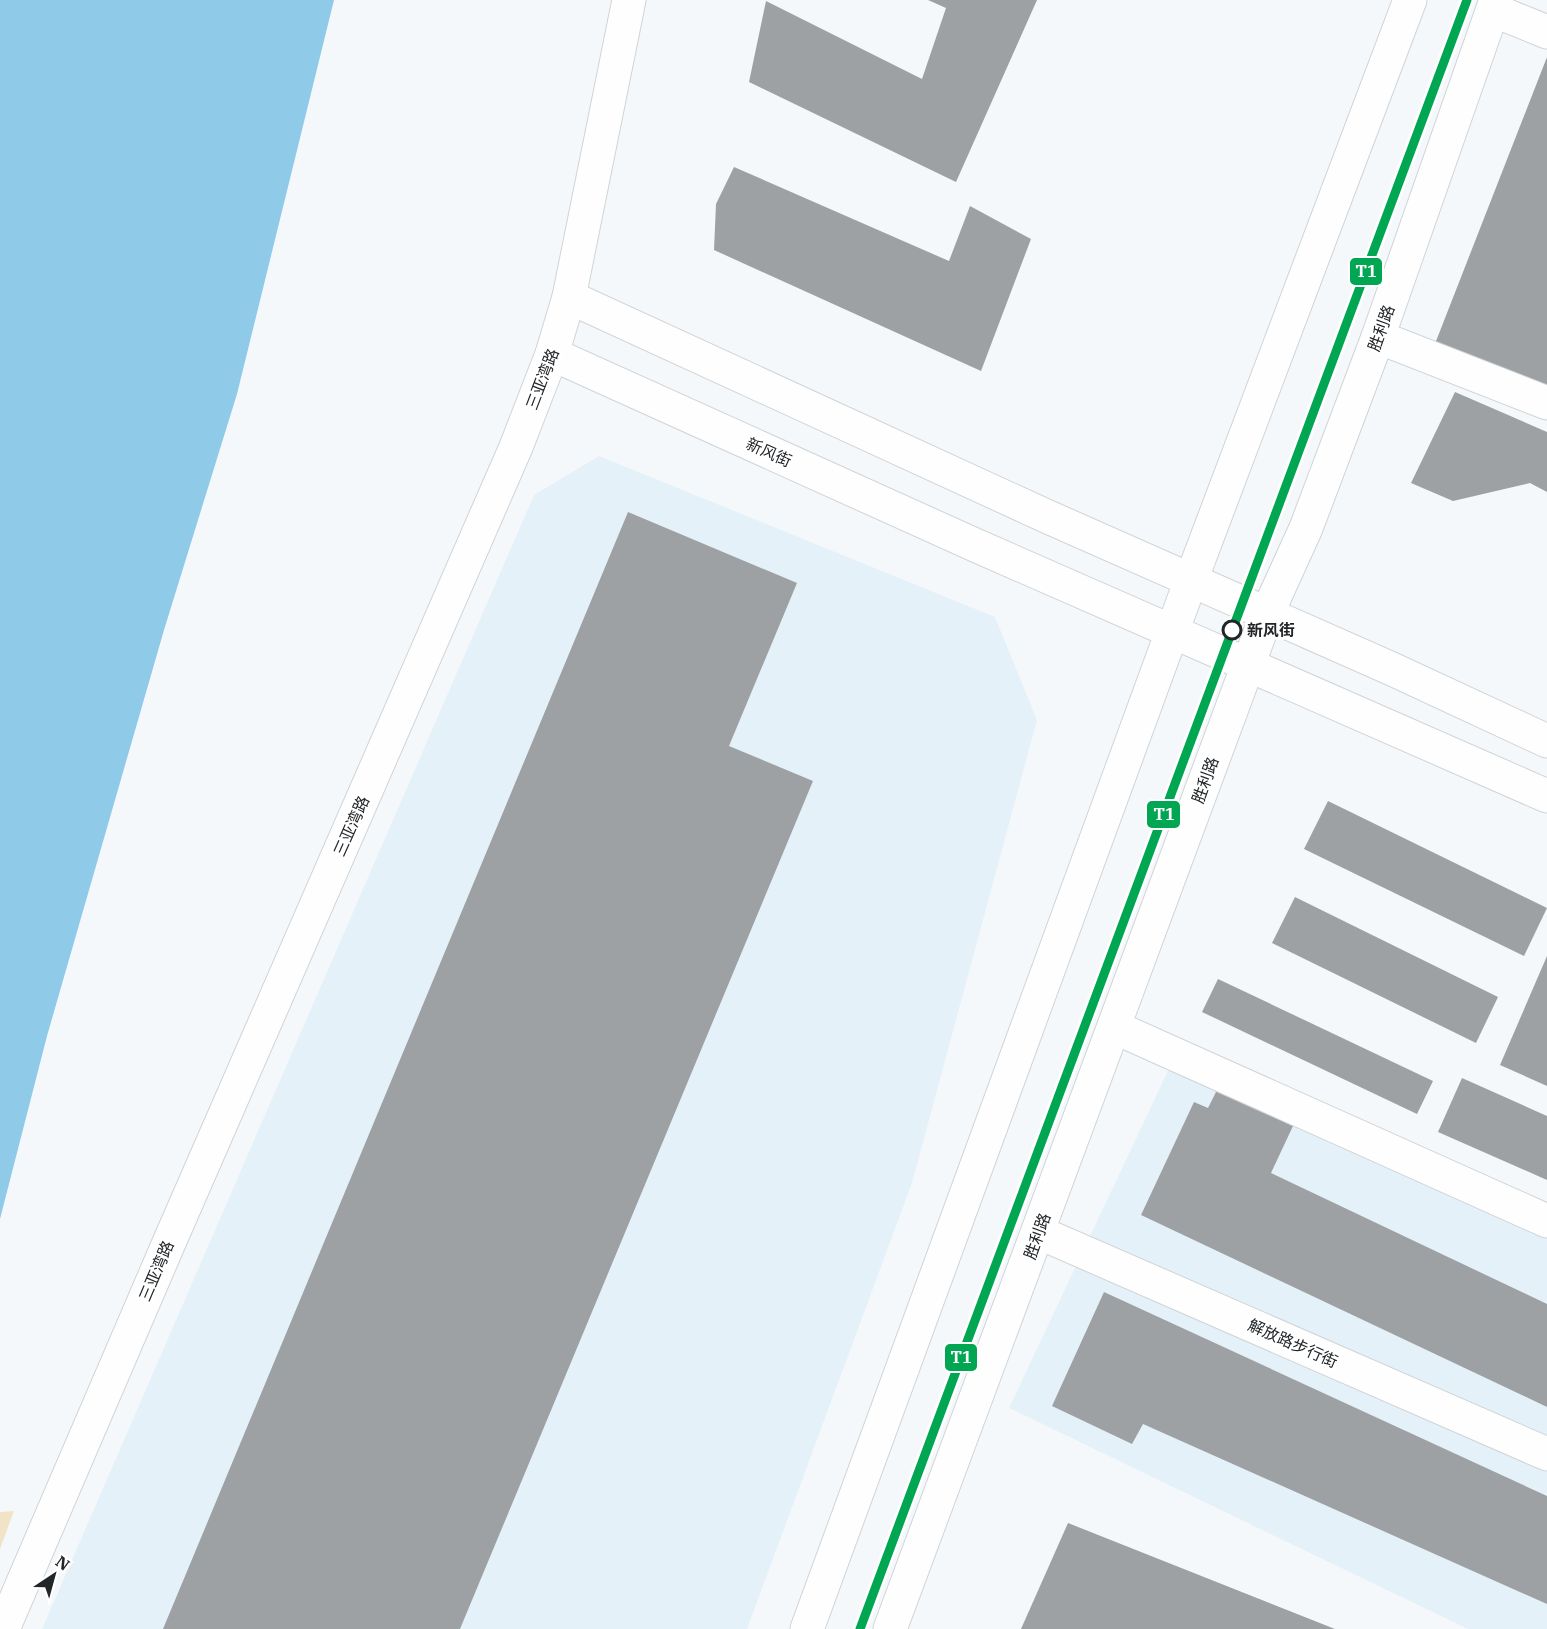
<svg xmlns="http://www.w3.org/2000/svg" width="1547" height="1629" viewBox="0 0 1547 1629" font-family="'IBM Plex Serif','Noto Sans SC',serif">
<rect width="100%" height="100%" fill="#f5f8fa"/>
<g fill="#e5f1f9">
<polygon points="599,456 995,617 1037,720 912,1183 747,1629 42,1629 534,495"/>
<polygon points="1174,1058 1547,1228 1547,1629 1468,1629 1009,1408"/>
</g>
<polygon fill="#f3e3c6" points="14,1511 0,1549 0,1512"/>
<polygon fill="#90cae9" points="0,0 334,0 237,394 164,630 47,1036 0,1219"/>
<g fill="#9ea1a3">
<polygon points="928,0 1037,0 956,182 749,82 766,1 922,79 946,8"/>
<polygon points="1547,57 1547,400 1431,354"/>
<polygon points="734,167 949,261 970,206 1031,239 981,371 714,250 716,204"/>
<polygon points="1455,392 1547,432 1547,492 1530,483 1453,501 1411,483"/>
<polygon points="628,512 797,583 729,746 813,781 460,1629 163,1629"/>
<polygon points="1328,801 1547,908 1524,956 1304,849"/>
<polygon points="1295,897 1498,997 1476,1043 1272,943"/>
<polygon points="1547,956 1547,1086 1500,1065"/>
<polygon points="1218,979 1433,1081 1417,1114 1202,1012"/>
<polygon points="1462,1078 1547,1116 1547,1180 1438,1132"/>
<polygon points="1217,1090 1293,1126 1271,1173 1547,1304 1547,1407 1141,1215 1194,1102 1208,1108"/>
<polygon points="1104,1292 1547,1496 1547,1604 1143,1424 1132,1444 1052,1406"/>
<polygon points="1068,1523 1335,1629 1021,1629"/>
</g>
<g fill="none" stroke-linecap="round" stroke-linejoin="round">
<g stroke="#d0d4d6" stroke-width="35">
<g id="minor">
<polyline points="1493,10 1547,32"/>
<polyline points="1378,337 1547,403"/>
<polyline points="1114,1027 1547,1221"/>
<polyline points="1038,1232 1547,1454"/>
</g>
</g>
<g stroke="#d0d4d6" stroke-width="35">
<g id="major">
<polyline points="569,297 1046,516 1392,669 1547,741"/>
<polyline points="552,354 975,545 1547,796"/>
<polyline points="3,1629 168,1245 516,447 552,354 569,297 629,0"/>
<polyline points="807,1629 1191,580 1410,0"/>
<polyline points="890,1629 1248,665 1267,614 1306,528 1378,337 1496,0"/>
</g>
</g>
<use href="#minor" stroke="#fefefe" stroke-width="33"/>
<use href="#major" stroke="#fefefe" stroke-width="33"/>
<g stroke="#fff" stroke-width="14">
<polyline id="rail-1" points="860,1629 1467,0"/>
</g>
<use href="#rail-1" stroke="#00a651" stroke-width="9"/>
</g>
<circle fill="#fff" stroke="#222629" stroke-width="3" cx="1232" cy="630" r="9"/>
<g text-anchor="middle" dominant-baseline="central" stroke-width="6" stroke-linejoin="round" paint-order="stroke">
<g font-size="16" fill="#222629" stroke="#fff">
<text transform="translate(1381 328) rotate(-70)">胜利路</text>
<text transform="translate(542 379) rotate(-69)">三亚湾路</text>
<text transform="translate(769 452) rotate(24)">新风街</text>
<text transform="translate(1205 780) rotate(-70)">胜利路</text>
<text transform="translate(351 826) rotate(-66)">三亚湾路</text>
<text transform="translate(1037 1236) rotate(-70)">胜利路</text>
<text transform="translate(156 1271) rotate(-67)">三亚湾路</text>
<text transform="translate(1293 1343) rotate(24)">解放路步行街</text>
</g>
<g font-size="16" font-weight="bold" fill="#222629" stroke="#fff" text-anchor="start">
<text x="1247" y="630">新风街</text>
</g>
</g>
<g stroke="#fff" stroke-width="2">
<rect x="1349" y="257" width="34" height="29" rx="6" fill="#00a651"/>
<rect x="1146" y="800" width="35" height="29" rx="6" fill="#00a651"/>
<rect x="944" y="1343" width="34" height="29" rx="6" fill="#00a651"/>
</g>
<g font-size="16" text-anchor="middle" font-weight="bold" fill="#fff">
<text x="1366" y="277">T1</text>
<text x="1164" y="820">T1</text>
<text x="961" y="1363">T1</text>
</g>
<g transform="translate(54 1575) rotate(36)" stroke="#ffffff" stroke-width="4.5" paint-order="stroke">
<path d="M0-4.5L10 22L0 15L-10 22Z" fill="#222629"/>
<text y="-9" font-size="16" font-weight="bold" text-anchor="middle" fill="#222629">N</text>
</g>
</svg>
